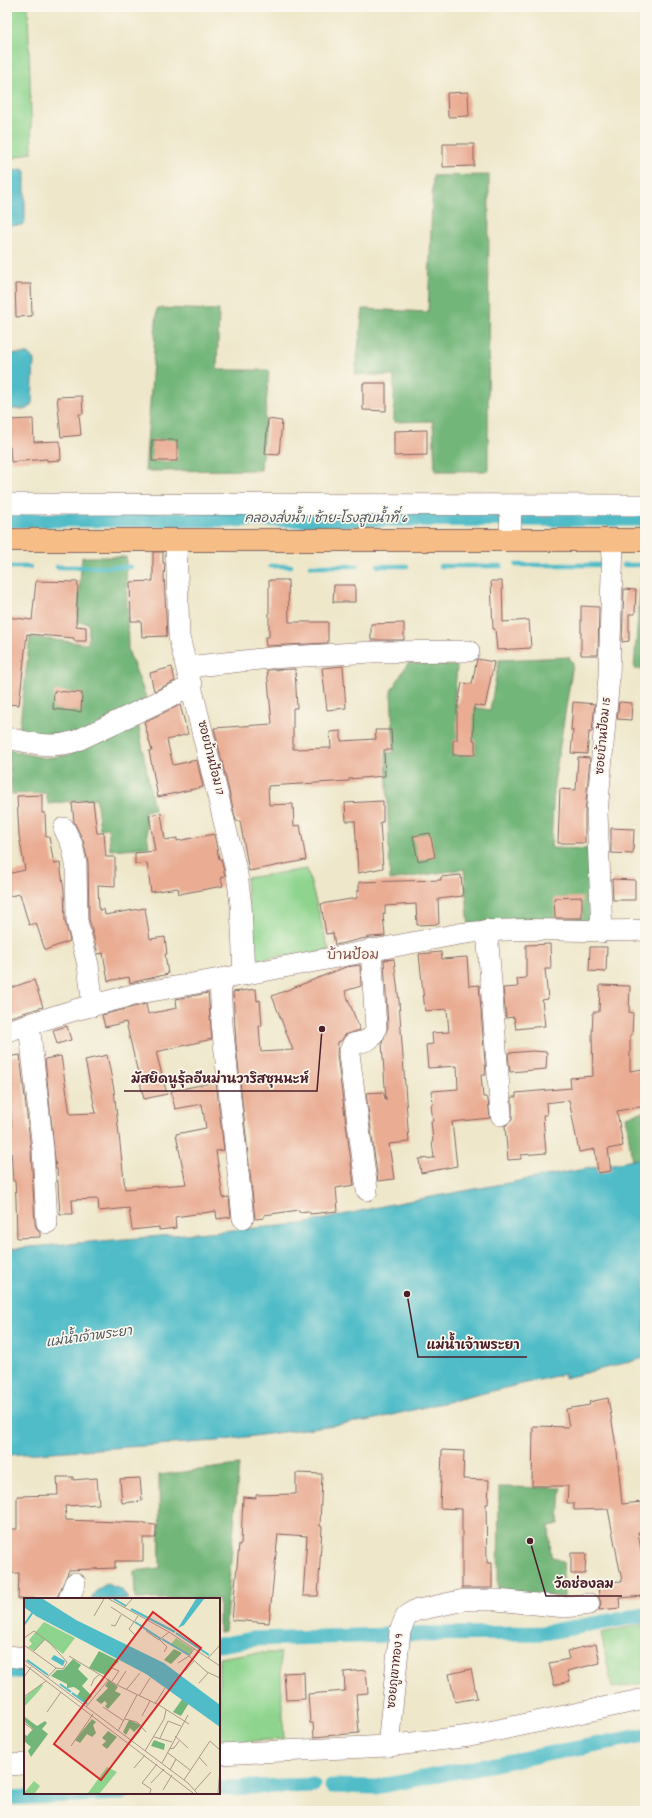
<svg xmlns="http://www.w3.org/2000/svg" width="652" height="1818" viewBox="0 0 652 1818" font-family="Dekko,'Playpen Sans Thai',sans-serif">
<rect width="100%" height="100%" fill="#fbf7ec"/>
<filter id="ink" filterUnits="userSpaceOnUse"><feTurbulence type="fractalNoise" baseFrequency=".025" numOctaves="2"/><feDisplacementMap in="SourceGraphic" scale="8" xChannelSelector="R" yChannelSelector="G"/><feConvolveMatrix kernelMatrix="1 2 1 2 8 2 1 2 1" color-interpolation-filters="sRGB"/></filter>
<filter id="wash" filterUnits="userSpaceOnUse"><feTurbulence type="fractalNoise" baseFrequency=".012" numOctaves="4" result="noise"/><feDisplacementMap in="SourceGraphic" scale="16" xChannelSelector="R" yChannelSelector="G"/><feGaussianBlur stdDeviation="0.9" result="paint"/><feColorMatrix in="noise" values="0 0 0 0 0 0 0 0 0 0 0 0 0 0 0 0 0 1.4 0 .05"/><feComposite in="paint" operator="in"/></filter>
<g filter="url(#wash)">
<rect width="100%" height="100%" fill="#eee7ca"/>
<g fill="#8ed48e" stroke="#6c7a5c">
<polygon points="7,7 28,7 32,152 7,160"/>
<polygon points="307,869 329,951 253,960 246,878"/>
<polygon points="645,1624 645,1683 612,1688 601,1633"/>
<polygon points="250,1653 280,1653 284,1739 219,1743 219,1658"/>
</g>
<g fill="#72b679" stroke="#5e6a52">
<polygon points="489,175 488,471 435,471 433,421 394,422 394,376 355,374 363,309 428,312 433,176"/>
<polygon points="157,308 219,310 217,370 269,370 261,470 145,471"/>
<polygon points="82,557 126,557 128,650 149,705 63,744 18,740 30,637 88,644 89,623 77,622"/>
<polygon points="641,576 645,576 645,669 634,669"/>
<polygon points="569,657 573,663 554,783 551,848 590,849 591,926 469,927 464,869 390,880 386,753 394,752 391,691 408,663 457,666 454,704 490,710 499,660"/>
<polygon points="138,723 154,810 144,811 149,847 110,850 108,828 100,829 96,798 48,804 46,793 12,794 8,750 44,758 68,755"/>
<polygon points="645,1111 645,1158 632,1161 626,1116"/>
<polygon points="239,1465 225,1631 219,1632 219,1599 135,1599 134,1571 160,1568 159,1475"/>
<polygon points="499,1487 561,1488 559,1524 549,1526 551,1556 563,1562 564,1597 498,1592"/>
</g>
<g fill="#4fbcc8" stroke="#4c6e7a">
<polygon points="22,169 25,171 25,221 22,225 7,226 7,172"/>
<polygon points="9,354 29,354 34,360 32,403 28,409 7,409 7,357"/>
<polygon points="645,1158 645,1358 565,1378 564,1374 371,1420 217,1441 7,1455 7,1249 303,1224 387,1205"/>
<polygon points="106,1584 121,1589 128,1599 91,1599 95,1592"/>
</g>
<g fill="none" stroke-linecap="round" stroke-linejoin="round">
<g stroke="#4fbcc8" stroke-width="4.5">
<polyline points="516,565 604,565"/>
<polyline points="623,565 645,565"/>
<polyline points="270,566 291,566"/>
<polyline points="310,566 358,566"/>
<polyline points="378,566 407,566"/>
<polyline points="440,566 501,566"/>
<polyline points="7,567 30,567"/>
<polyline points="57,567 131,567"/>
</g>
<g stroke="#4fbcc8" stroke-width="15">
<polyline points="7,520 645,519"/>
<polyline points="407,1634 542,1633 645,1615"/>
<polyline points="219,1645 253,1639 391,1635"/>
<polyline points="7,1671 25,1671"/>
<polyline points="332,1786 376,1787 645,1735"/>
<polyline points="219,1788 313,1785"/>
<polyline points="7,1798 123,1793"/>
</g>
</g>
<g id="blocks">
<g fill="#eaad94">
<polygon points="468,92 469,116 448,117 447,93"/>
<polygon points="443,144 474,144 474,166 443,167"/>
<polygon points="15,284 31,284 32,316 16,317"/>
<polygon points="363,383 386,383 386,411 363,410"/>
<polygon points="82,396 83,414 79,414 81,435 61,437 57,397"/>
<polygon points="33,419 34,442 60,441 61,460 47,461 47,459 11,462 10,447 7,447 7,420"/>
<polygon points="268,419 282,421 279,455 265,454"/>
<polygon points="427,430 427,455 394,456 394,431"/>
<rect x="152" y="440" width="25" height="21"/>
<polygon points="153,552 163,552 163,563 165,563 164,576 167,636 142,637 141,621 131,621 130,582 153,581"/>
<polygon points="269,580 288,580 289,622 328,622 328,643 266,646 265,637 269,637"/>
<polygon points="36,581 78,582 76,626 86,627 86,641 74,641 74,638 27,634 19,705 7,704 7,617 32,620"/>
<polygon points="491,581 502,581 503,622 529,620 531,648 497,650 495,629 493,629"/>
<polygon points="334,585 355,585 355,602 333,602"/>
<polygon points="624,589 636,590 635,614 629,614 629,641 622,642"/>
<polygon points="581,606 599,607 598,655 581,655"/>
<polygon points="404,623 404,640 371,640 371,624"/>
<polygon points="477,659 494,662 485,707 474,705 473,740 475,740 475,755 453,755 453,740 457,740 457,709 462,683 472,684"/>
<polygon points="343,666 346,708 327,710 322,668"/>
<polygon points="172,667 175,681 154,691 150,673"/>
<polygon points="295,669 297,708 293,708 293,749 331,748 330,732 341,731 341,741 376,739 375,730 391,730 392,750 384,750 385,776 349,779 349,781 268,786 269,805 293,804 294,826 300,825 306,860 249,871 240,821 236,821 214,728 272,724 267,670"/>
<polygon points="54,691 82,693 81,712 53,709"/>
<polygon points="573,702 595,704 592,732 589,732 587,754 571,753 573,730 571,730"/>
<polygon points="619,702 632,703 631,720 617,719"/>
<polygon points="180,705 188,734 167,740 173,765 197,760 203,787 158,797 149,751 152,751 144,722"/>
<polygon points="578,757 590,758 585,812 585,843 558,843 560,789 576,790"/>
<polygon points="42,795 42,813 45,813 46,837 49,837 54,864 60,863 64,891 65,921 70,941 45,950 36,923 29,925 20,894 10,896 7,881 7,874 25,870 19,835 17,796"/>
<polygon points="93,801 97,833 104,833 106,857 115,857 115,886 98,885 99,910 104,909 105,915 145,908 150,939 165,937 167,954 165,954 168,974 130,983 129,977 108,981 103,953 98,954 89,919 88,862 83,840 74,822 72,803"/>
<polygon points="383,801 383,822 380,822 383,868 358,873 355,821 346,821 345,803"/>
<polygon points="161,813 165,840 177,838 177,841 214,834 219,859 221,859 225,876 221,877 223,886 179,894 178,888 151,892 147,863 135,864 135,853 155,851 149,815"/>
<polygon points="611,828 634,829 633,854 611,853"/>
<polygon points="430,833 435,857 418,861 413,836"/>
<polygon points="461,875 463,896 438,899 439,924 417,925 416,904 385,906 385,914 383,914 385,936 370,937 335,945 333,933 326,934 321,904 357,898 357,891 359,891 359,882 441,880 441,877"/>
<polygon points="612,879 635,880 635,900 613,900"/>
<polygon points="582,897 582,918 555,918 554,898"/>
<polygon points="550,944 551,969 545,969 548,999 542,1000 545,1026 516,1029 514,1017 506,1018 503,988 518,987 517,979 526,978 526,945"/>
<polygon points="590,947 607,947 606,972 589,971"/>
<polygon points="441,952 442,959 467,957 469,986 479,985 486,1075 481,1075 483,1097 486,1097 488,1100 490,1118 452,1122 457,1166 421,1173 419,1159 434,1158 432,1141 433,1141 431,1121 433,1121 431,1105 433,1105 432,1091 458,1089 457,1066 428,1068 426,1045 433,1044 432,1033 449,1032 447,1009 425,1011 419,954"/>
<polygon points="394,959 399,1001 409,1142 389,1144 394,1179 378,1181 366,1093 383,1092 386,1101 382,1043 388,1027 384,960"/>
<polygon points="360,965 361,986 345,991 360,1030 345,1035 341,1041 338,1042 337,1055 354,1185 336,1188 338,1211 310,1214 309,1211 299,1212 299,1210 264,1215 264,1218 255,1219 236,1044 233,992 256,989 257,1001 260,1000 262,1026 259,1026 261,1052 293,1050 272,996 346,967"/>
<polygon points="34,980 43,1007 7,1018 7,989"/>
<polygon points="600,985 630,986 629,1012 633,1013 632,1035 630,1035 630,1071 643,1069 645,1081 645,1106 617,1111 623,1146 608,1149 611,1171 598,1173 595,1149 579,1152 569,1100 546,1103 547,1115 543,1115 546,1153 521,1155 521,1159 508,1160 505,1126 512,1120 512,1097 516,1097 516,1093 571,1088 570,1078 593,1076 592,1034 593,1012 599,1012"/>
<polygon points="208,993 212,1039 156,1052 167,1094 144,1099 126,1022 105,1027 102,1015 146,1004 148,1014 177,1008 176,999"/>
<polygon points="67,1026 71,1040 57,1044 53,1030"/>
<polygon points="533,1051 547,1052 546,1069 510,1072 508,1053"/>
<polygon points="20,1055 31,1150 35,1224 37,1229 40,1233 40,1237 17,1238 16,1199 15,1181 13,1181 10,1132 12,1132 9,1087 12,1087 7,1057"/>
<polygon points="107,1055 114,1090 125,1189 186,1184 176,1134 206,1128 202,1104 175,1109 171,1091 216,1082 224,1150 216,1151 223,1198 229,1197 231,1217 217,1219 216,1211 175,1217 176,1228 159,1230 159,1227 132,1230 129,1208 99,1211 98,1199 72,1200 73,1214 60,1214 57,1169 56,1169 45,1059 61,1056 70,1114 96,1113 85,1060"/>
<polygon points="608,1398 617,1452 622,1504 642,1502 645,1531 638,1532 645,1575 645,1596 619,1598 620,1608 599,1610 601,1603 599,1597 598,1583 622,1581 608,1509 574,1510 574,1503 567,1503 568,1486 532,1486 533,1426 569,1427 566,1409 590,1405 589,1402"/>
<polygon points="442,1450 464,1451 463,1479 489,1480 488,1504 486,1504 487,1563 492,1563 492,1588 462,1588 462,1509 440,1508"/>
<polygon points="296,1473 322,1474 320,1526 322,1527 318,1596 303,1596 307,1536 278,1534 269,1623 232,1620 239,1544 241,1544 243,1497 256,1498 256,1495 296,1494"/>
<polygon points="57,1477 73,1477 73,1480 97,1478 99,1504 65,1506 66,1520 144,1523 144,1524 156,1525 156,1538 143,1538 143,1561 115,1561 115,1568 69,1570 57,1598 18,1599 19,1573 7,1573 7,1529 17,1529 17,1496 58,1495"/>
<polygon points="140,1478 142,1501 122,1503 120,1479"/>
<polygon points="571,1553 586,1553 585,1574 571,1574"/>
<polygon points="596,1644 600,1663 567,1671 570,1681 554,1685 549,1663 569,1659 567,1651"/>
<polygon points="471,1669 477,1698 455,1702 449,1674"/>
<polygon points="366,1670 368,1693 356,1694 359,1733 314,1737 313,1723 310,1723 308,1694 345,1691 344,1672"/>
<polygon points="304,1672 305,1699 286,1700 284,1673"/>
</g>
</g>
</g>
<g filter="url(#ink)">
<use href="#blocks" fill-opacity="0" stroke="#836563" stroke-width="1"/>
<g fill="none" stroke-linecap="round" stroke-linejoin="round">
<g stroke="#836563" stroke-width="22">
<g id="minor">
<polyline points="7,504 645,505"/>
<polyline points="510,540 511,505"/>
<polyline points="176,541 179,637 237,874 241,905 244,975"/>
<polyline points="187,667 270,658 373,652 469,651"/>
<path d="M7,738C33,743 51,749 76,741L192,686"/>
<polyline points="64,828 72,845 76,864 77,921 88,965 93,1006"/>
<polyline points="487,930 501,1115"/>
<polyline points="602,932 597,813 609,677 613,541"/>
<polyline points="220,979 222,1024 243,1218"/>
<polyline points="29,1024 43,1149 47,1223"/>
<path d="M7,1031L75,1010L140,993L220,979L459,934C520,925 583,933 645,930"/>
<path d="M367,1190L349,1054L353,1044C365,1041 373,1041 376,1028L371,949"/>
<polyline points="69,1599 75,1583"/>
<polyline points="7,1656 25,1658"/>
<polyline points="388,1746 400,1631 406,1617 414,1611 464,1600 497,1600 565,1607 589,1604"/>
<polyline points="219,1754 388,1746 470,1736 645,1699"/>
<polyline points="7,1765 25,1764"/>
</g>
</g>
<g stroke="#836563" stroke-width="24">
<polyline id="major" points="7,540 645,540"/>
</g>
<use href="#minor" stroke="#fff" stroke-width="21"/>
<use href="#major" stroke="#f6be86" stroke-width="22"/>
</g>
</g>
<g text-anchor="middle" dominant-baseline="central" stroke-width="3.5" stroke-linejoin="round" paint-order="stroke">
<g font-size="12" fill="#4a1f2b" stroke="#fbf7ec">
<text transform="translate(604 736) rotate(-85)">ซอยบ้านป้อม 15</text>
<text transform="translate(210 758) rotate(76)">ซอยบ้านป้อม 17</text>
<text transform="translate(396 1671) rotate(-84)">ซอยภูเขาทอง 9</text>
</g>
<g font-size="13" font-style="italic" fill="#4c5662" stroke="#fbf7ec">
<text x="326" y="519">คลองส่งน้ำ 1 ซ้าย-โรงสูบน้ำที่ 6</text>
<text transform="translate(89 1338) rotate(-8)">แม่น้ำเจ้าพระยา</text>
</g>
<g font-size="14" fill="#825150" stroke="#fbf7ec">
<text x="353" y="956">บ้านป้อม</text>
</g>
</g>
<g transform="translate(24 1598)">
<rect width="196" height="196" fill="#eee7ca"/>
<path d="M20,24L51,40L39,56L21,42L10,53L4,49L8,46L5,42ZM152,40L169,51L166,57L147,46ZM17,86L19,87L14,94L0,109V100ZM83,169L93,174L76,195H64ZM10,183L16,188L11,195H0Z" fill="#8ed48e"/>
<path d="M150,51L158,55L147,66L140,62ZM75,53L95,63L81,77L65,70ZM49,61L57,67L54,71L64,81L58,88L68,98L62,105L53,98L56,93L50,89L43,90V86L27,78L33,72H39ZM85,82L94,89L91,93L97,96L84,111L81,108L83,106L81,103L77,106L72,102L84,90L81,88ZM159,100L165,105L157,118L149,114ZM1,119L13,128L21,123L23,125L18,131L24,136L7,159L4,153L7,149L0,143V136L3,138L9,131L0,123ZM68,121L72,124L69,127L72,135L68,139L63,136L56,145L51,142ZM105,122L117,127L110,134L106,130L102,137L99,134ZM84,133L93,139L83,151L78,147L82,143L78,140ZM130,142L141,146L140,152L127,148Z" fill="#72b679"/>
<path d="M0,1H19L52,22L140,65L196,107V129L122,76L12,18L0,9ZM172,1H180L160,27L154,30ZM30,57L41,63L39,68L27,61Z" fill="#4fbcc8"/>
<path fill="none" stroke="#4fbcc8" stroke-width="2" d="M90,1L102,8M107,11L151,34M111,24L137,41M0,27L9,14M152,35L185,57M138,41L165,57M3,62L24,77M36,86L47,94M48,95L63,106"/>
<path fill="none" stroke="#ac978a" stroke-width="1" d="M85,1L145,34L196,68M87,9L110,24L114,18M100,10L108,1M70,18L80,1M110,24L105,31L112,38M87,27L91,28L97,17M122,33L135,42L145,34M0,40L10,33L26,45L43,64L39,71L32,70L0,47M136,42L143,49L140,54M10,53L20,42M45,58L93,87L135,107L165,126M165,58L183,74L196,80M184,60L196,47M0,62L164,185L173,195M154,65L165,58L170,51M0,66L169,195M161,73L170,63M81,78L88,70L95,73L88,83M0,79L7,69M23,80L32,70M175,85L184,75M93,87L102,73M67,88L70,81L76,76M102,92L116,75M1,98L22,83M115,98L126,80M131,106L141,90M62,109L85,81M79,109L100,123M23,114L37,94M118,118L126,103M101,121L113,124L122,134M0,125L11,133M94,133L113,97M151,138L164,150M130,139L148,144M136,140L144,123L157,128M107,143L116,133M47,148L69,116M145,151L150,150L155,143M121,153L140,121L142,112M144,155L166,172M175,159L183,168M138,165L164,117M110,170L121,157M146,172L152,161M160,182L186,143L196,152M127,185L140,171M139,192L148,177M171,192L187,174M126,195L127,191L118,185L133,166M194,195L196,171"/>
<path fill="#d62828" fill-opacity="0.15" stroke="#d62828" stroke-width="2" d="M129,14L177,50L77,182L30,146Z"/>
<rect width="196" height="196" fill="none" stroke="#4a1f2b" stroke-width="2"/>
</g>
<path fill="none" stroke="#4a1f2b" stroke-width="1.5" d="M322 1029L317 1091H124M407 1294L418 1357H527M530 1541L546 1596H622"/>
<g fill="#4a1f2b" stroke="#fbf7ec" stroke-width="1.5">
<circle cx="322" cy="1029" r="4"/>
<circle cx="407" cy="1294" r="4"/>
<circle cx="530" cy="1541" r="4"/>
</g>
<g font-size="13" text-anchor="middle" font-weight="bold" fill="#4a1f2b" stroke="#fbf7ec" stroke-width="3.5" stroke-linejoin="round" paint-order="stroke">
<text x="220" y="1083">มัสยิดนูรุ้ลอีหม่านวาริสซุนนะห์</text>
<text x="473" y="1349">แม่น้ำเจ้าพระยา</text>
<text x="584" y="1588">วัดช่องลม</text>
</g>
<rect width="652" height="1818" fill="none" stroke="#fbf7ec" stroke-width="24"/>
</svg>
